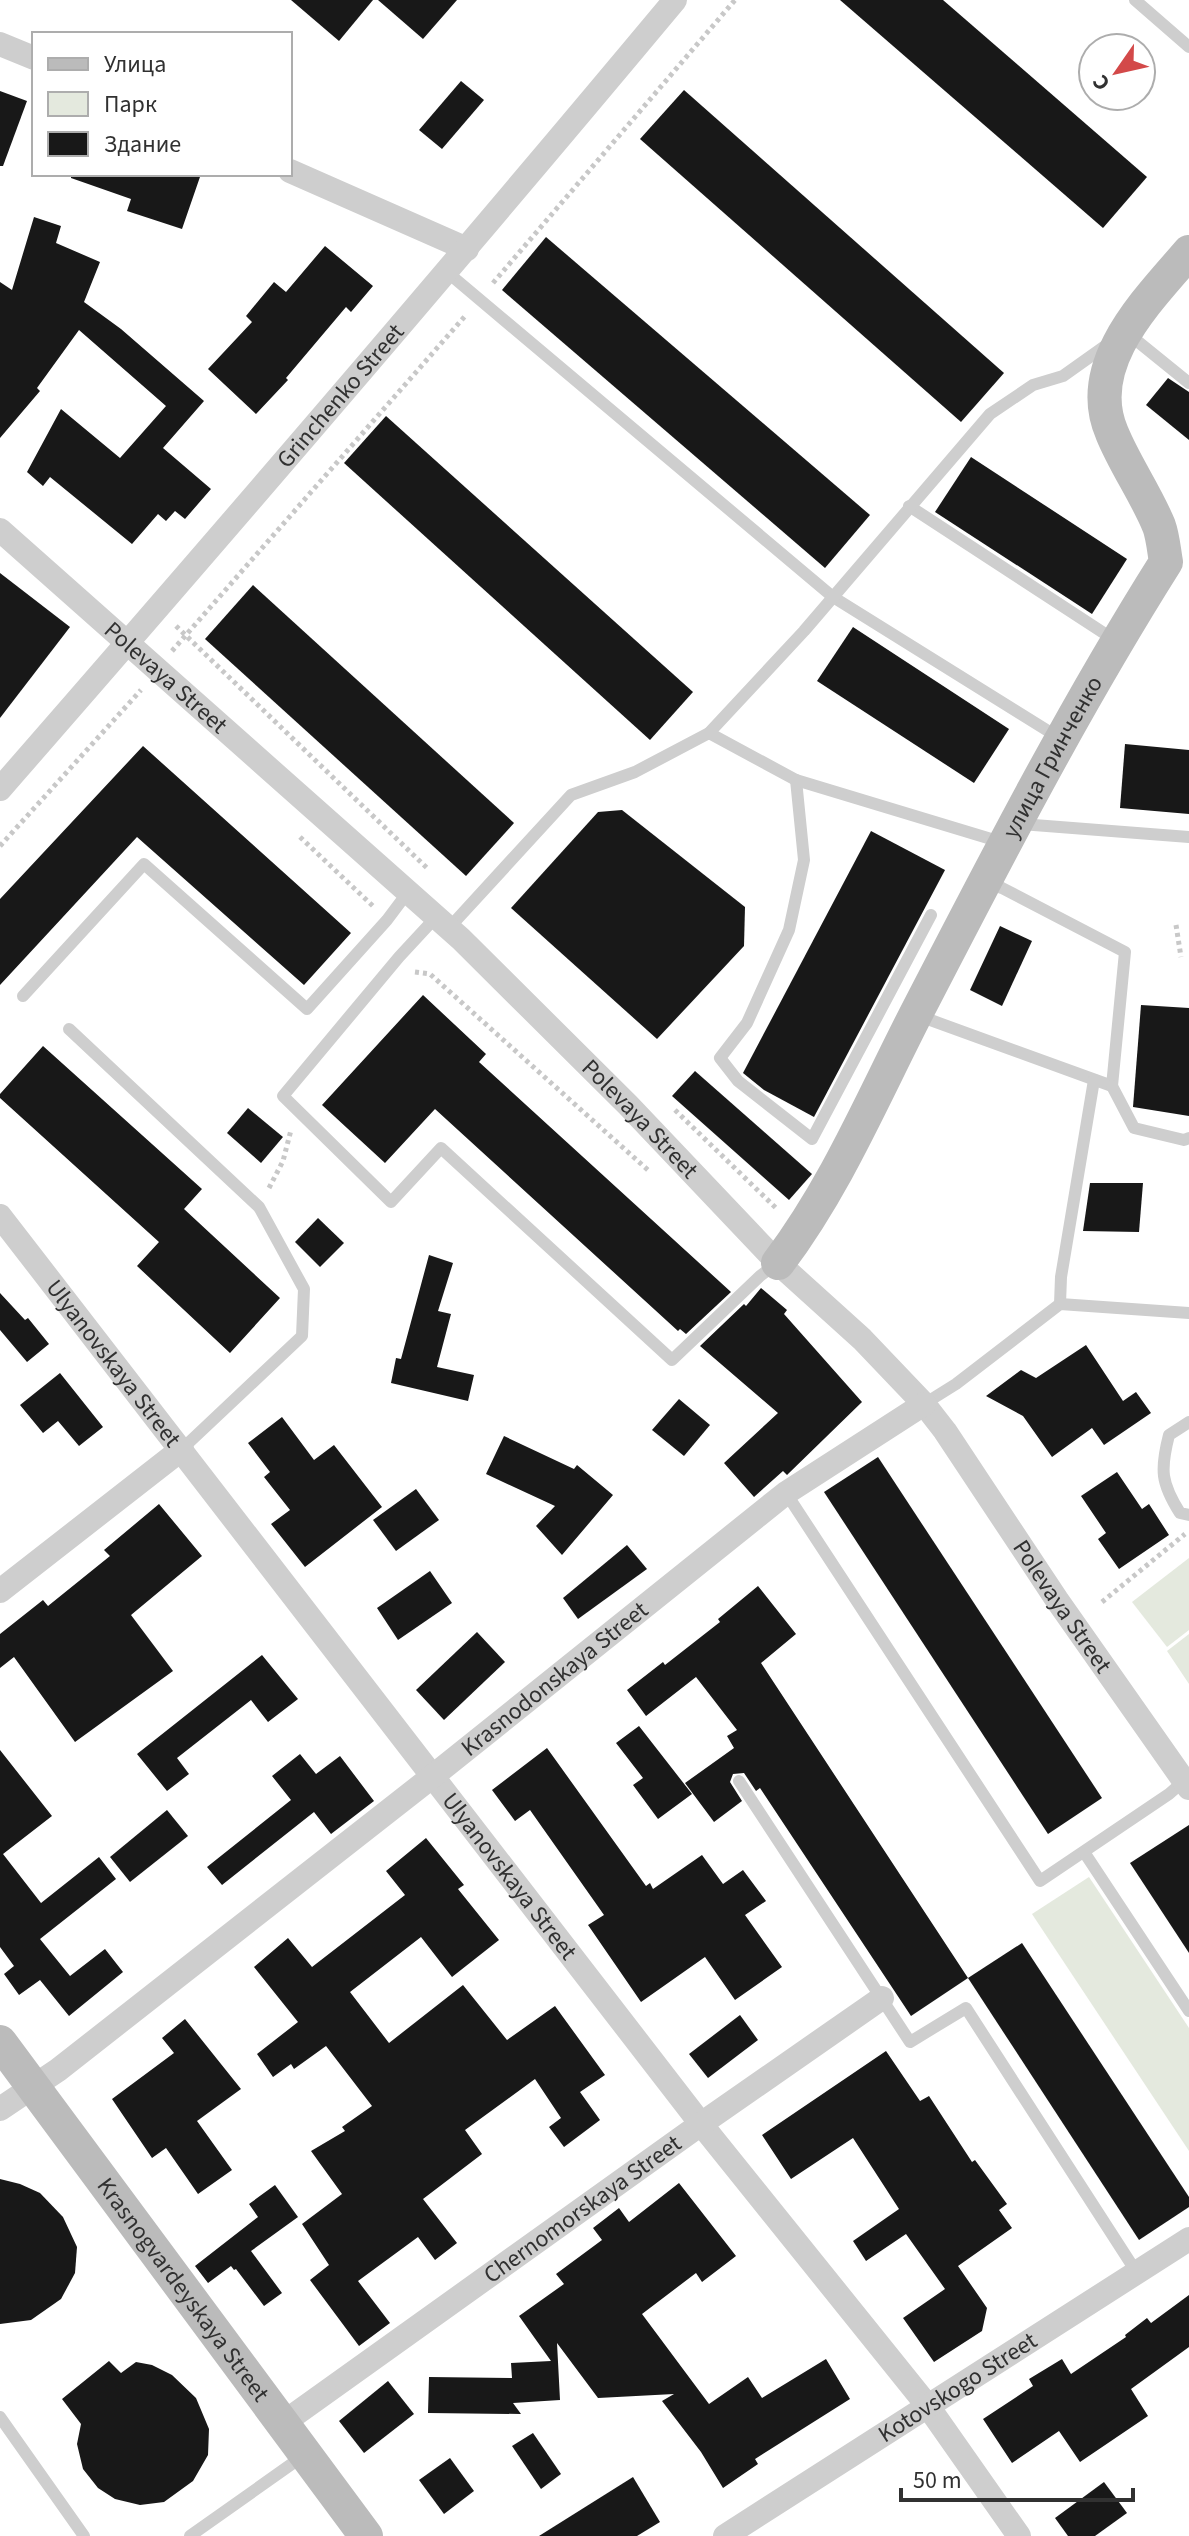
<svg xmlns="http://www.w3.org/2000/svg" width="1189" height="2536" viewBox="0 0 1189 2536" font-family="'Source Sans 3',sans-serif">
<rect width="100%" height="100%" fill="#fff"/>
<g fill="#e4e9de">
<polygon points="1189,1558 1189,1630 1167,1647 1132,1602"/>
<polygon points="1189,1634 1189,1684 1167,1651"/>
<polygon points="1089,1877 1189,2028 1189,2151 1032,1914"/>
</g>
<g fill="#181818">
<polygon points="291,0 373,0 339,41"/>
<polygon points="378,0 457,0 423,39"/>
<polygon points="840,0 943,0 1147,177 1103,228"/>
<polygon points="461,81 484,100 442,149 419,130"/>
<polygon points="684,90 1004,373 961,422 640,139"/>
<polygon points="0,91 27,101 3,166 0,166"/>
<polygon points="71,174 201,174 182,229 127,211 131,199 71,178"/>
<polygon points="34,217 61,226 56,243 100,262 84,302 121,329 204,401 163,448 211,489 185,519 175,511 166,521 158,514 132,544 50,477 43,486 27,472 61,409 120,458 166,406 79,330 37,388 40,391 0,438 0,282 12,290"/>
<polygon points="546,237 870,515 825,568 502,290"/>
<polygon points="325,246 373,286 351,312 346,307 286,378 288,380 256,414 208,369 252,322 246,316 274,282 286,292"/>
<polygon points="1168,378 1189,392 1189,440 1146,405"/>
<polygon points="386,416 693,692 650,740 344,463"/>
<polygon points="971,457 1127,559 1092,614 935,512"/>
<polygon points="0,573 70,627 0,718"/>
<polygon points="253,585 514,823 466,876 205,639"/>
<polygon points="853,627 1009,729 974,783 817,681"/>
<polygon points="1125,744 1189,750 1189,814 1120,808"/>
<polygon points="143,746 351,933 304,985 137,837 0,985 0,899"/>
<polygon points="622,810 745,907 744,946 657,1039 511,908 598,812"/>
<polygon points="871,831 945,870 814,1117 764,1090 743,1073"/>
<polygon points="1000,926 1032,941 1002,1006 970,990"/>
<polygon points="423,995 486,1054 479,1062 731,1292 686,1334 680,1329 678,1331 435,1109 385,1163 322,1105"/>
<polygon points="1141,1005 1189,1008 1189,1116 1133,1107"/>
<polygon points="43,1046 202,1189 184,1209 280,1298 230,1353 137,1266 159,1242 0,1098 0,1094"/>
<polygon points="695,1071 812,1174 789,1200 672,1096"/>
<polygon points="248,1108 283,1137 261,1163 227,1133"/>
<polygon points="1090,1183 1143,1183 1139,1232 1083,1231"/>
<polygon points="318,1218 344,1243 320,1267 295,1242"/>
<polygon points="429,1255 453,1263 438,1311 451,1314 437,1367 474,1375 468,1401 391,1383 396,1358 401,1359"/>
<polygon points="761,1288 787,1310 784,1314 862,1402 787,1475 783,1471 754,1497 724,1463 778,1413 700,1346 744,1304 746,1306"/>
<polygon points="0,1293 25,1320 28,1318 49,1344 27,1362 0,1330"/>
<polygon points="1086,1345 1123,1401 1136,1392 1151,1413 1104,1445 1092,1428 1052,1457 1023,1416 986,1396 1021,1370 1036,1378"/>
<polygon points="60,1373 103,1427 79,1446 58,1421 43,1433 20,1405"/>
<polygon points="679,1399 710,1425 684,1456 652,1430"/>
<polygon points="282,1417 314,1460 334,1445 382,1507 305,1567 271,1524 290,1510 264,1477 270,1472 248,1443"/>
<polygon points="504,1436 574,1469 577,1465 613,1495 562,1555 536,1526 555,1506 486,1474"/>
<polygon points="878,1457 1102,1798 1048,1834 824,1492"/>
<polygon points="1117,1472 1142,1509 1149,1504 1169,1535 1119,1569 1098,1539 1106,1533 1081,1496"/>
<polygon points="416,1489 439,1520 396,1551 373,1520"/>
<polygon points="159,1504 202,1556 131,1615 173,1671 75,1742 14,1657 0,1668 0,1634 43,1600 48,1606 110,1556 104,1550"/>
<polygon points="627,1545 647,1569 578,1619 563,1598"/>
<polygon points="430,1571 452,1603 398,1640 377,1608"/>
<polygon points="758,1586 796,1634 761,1663 968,1978 911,2016 760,1788 756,1791 744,1773 733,1774 730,1782 742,1801 714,1822 685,1783 734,1748 727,1736 737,1730 696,1677 646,1716 627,1690 663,1662 665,1665 720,1622 718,1619"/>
<polygon points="477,1632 505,1662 444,1720 416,1690"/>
<polygon points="262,1655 298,1699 268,1722 251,1700 177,1758 189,1774 167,1791 137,1754"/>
<polygon points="639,1726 692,1794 658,1819 633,1785 643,1778 616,1743"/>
<polygon points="547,1748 646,1886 650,1883 653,1889 702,1855 723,1884 743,1870 766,1901 745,1915 782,1967 735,2000 705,1957 641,2002 588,1925 604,1915 530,1810 515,1821 492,1790"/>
<polygon points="0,1750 52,1816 3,1854 41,1903 99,1857 116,1879 40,1939 70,1976 105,1949 123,1972 69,2016 40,1980 19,1995 4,1974 14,1966 0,1947"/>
<polygon points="300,1754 316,1774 340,1756 374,1801 331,1834 314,1812 222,1885 207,1867 291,1800 272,1776"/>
<polygon points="167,1810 188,1836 130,1882 110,1857"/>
<polygon points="1189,1825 1189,1953 1130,1863"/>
<polygon points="426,1838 464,1885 458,1889 499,1940 452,1977 421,1937 350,1992 389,2043 463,1985 507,2040 555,2006 605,2075 580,2092 600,2120 564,2147 549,2127 561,2118 535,2079 465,2130 482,2154 423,2199 457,2243 435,2260 418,2237 358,2281 390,2323 359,2346 310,2280 329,2265 302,2224 342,2194 311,2151 345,2131 342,2127 372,2106 326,2046 294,2069 291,2064 273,2077 257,2054 298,2022 254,1967 288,1938 312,1967 405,1895 386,1871"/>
<polygon points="1022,1943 1189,2197 1189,2207 1139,2240 968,1978"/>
<polygon points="740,2015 758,2040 708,2078 689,2054"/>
<polygon points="185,2019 241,2089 197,2121 232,2170 198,2194 166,2148 152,2158 112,2099 174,2053 162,2038"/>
<polygon points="886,2051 920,2101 929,2096 972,2162 975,2160 1007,2204 999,2210 1012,2228 958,2266 987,2308 982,2331 934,2362 903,2318 945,2289 906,2234 866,2261 853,2241 899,2209 853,2138 791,2179 762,2135"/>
<polygon points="0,2179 20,2184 40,2193 63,2217 77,2247 75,2273 61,2299 31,2320 0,2324"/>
<polygon points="679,2183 736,2256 702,2282 696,2273 642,2314 709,2404 748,2377 762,2398 826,2359 850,2399 755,2459 758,2464 723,2488 701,2452 662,2401 674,2394 598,2398 557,2343 560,2400 513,2403 521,2414 428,2413 429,2377 512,2378 511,2363 551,2361 519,2316 564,2284 556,2274 602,2240 593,2228 619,2208 629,2222"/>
<polygon points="275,2185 298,2217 251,2251 282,2293 264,2306 236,2269 234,2270 231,2266 208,2283 195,2266 258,2217 249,2204"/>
<polygon points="1189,2295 1189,2347 1131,2389 1148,2416 1080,2462 1059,2431 1012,2463 983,2419 1033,2386 1029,2379 1062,2359 1071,2374 1126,2337 1125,2335 1147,2318 1151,2323"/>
<polygon points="109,2361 121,2373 136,2362 152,2365 172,2375 196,2398 209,2429 208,2455 193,2481 164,2502 140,2505 115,2499 98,2488 83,2469 77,2444 81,2424 62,2399"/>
<polygon points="388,2381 414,2414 364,2453 339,2421"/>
<polygon points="533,2433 561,2474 541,2489 512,2446"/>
<polygon points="450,2458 474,2491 444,2514 419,2480"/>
<polygon points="633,2477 660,2522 637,2536 539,2536"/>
<polygon points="1104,2482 1127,2513 1095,2536 1068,2536 1055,2518"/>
</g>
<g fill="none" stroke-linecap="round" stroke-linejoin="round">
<g stroke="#c8c8c8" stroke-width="5" stroke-dasharray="4 4" stroke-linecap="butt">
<polyline points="493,283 735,0"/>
<polyline points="176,626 428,869"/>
<polyline points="172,651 466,315"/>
<polyline points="300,837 374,907"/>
<polyline points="0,846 141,690"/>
<polyline points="1176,925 1181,957"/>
<polyline points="415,972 430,974 649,1171"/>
<polyline points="675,1110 777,1209"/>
<polyline points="269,1188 283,1161 291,1130"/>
<polyline points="1102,1602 1185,1534"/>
</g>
<g stroke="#cecece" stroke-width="12">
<polyline points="1135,0 1189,47"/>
<polyline points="447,272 833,597 1061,739"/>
<polyline points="1126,332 1189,383"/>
<polyline points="909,506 1116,641"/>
<polyline points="709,733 804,631 990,414 1033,385 1063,376 1108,344"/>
<polyline points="796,780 804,860 789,930 747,1023 720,1058 738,1081 812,1139 931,915"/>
<polyline points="1021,824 1189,837"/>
<polyline points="437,916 399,957 283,1096 391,1202 441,1148 672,1360 760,1276 776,1264"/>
<polyline points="449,928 571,795 635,772 709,733 796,780 1001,842"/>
<polyline points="23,996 144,864 307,1009 387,920 408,892"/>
<polyline points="919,1014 925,1018 1112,1086 1125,952 1002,888 988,883"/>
<polyline points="69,1029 259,1207 304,1289 302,1336 182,1449"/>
<polyline points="1112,1086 1134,1128 1184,1140 1189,1138"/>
<polyline points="1060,1304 1061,1277 1094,1080"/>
<polyline points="924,1404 956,1384 1060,1304 1189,1313"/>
<path d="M1189,1422L1169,1435C1160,1470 1161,1483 1180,1513L1189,1515"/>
<polyline points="786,1493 1040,1881 1169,1794 1184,1781"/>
<polyline points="739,1781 910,2042 966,2008 1137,2273"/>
<polyline points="1084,1852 1189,2011"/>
<polyline points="0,2417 84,2536"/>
<polyline points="190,2536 303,2456"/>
</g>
<g stroke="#cecece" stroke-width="24">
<polyline points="0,44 34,58"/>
<polyline points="290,171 467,249"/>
<path id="s1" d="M0,530L461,939L628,1105L778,1263L862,1339L924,1404L945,1431L1057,1600L1189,1788"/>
<path id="s2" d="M0,789C228,528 453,266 675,0"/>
<path id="s3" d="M0,1216L701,2124L927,2405L1019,2536"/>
<polyline points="0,1591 182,1449"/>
<path id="s4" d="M0,2109L58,2070L433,1776L786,1493L924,1404"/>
<path id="s5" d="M283,2423L701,2124L882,1998"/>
<path id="s6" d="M725,2536L1189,2239"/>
</g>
<g stroke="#bbb" stroke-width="34">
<path id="s7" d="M778,1263C837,1185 874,1095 919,1008C997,857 1075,706 1166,562C1164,551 1163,537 1159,526C1146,494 1125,465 1112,433C1082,364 1148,300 1189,252"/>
<path id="s8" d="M0,2042L366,2536"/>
</g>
</g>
<g text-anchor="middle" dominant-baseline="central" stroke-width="8" stroke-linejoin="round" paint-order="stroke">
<g font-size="24" fill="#313131" stroke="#fff">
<text stroke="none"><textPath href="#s2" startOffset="520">Grinchenko Street</textPath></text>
<text stroke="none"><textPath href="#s1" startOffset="222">Polevaya Street</textPath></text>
<text stroke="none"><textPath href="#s7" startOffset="576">улица Гринченко</textPath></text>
<text stroke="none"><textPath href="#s1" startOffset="870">Polevaya Street</textPath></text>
<text stroke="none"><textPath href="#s3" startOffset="186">Ulyanovskaya Street</textPath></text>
<text stroke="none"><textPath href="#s1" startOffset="1518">Polevaya Street</textPath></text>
<text stroke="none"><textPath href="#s4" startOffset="702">Krasnodonskaya Street</textPath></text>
<text stroke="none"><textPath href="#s3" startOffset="834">Ulyanovskaya Street</textPath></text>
<text stroke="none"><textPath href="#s5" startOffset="368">Chernomorskaya Street</textPath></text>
<text stroke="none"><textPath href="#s8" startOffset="308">Krasnogvardeyskaya Street</textPath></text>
<text stroke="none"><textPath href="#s6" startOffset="276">Kotovskogo Street</textPath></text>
</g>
</g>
<rect x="32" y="32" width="260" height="144" fill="#ffffff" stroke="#adadad" stroke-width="2"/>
<rect x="48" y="58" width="40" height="12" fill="#bbbbbb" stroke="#adadad" stroke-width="2"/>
<text x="104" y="72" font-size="24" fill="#313131">Улица</text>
<rect x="48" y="92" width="40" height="24" fill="#e4e9de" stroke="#adadad" stroke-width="2"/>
<text x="104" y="112" font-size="24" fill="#313131">Парк</text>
<rect x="48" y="132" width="40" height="24" fill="#181818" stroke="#adadad" stroke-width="2"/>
<text x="104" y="152" font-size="24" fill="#313131">Здание</text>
<g transform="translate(1117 72) rotate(236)"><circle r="38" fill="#ffffff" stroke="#adadad" stroke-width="2"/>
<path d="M0-6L14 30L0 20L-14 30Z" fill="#d34949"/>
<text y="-12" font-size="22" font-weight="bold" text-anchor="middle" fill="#313131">С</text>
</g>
<path d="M901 2488v12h232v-12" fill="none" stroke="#313131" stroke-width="4"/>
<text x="913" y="2488" font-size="24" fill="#313131" stroke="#ffffff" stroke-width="6" paint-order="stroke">50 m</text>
</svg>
